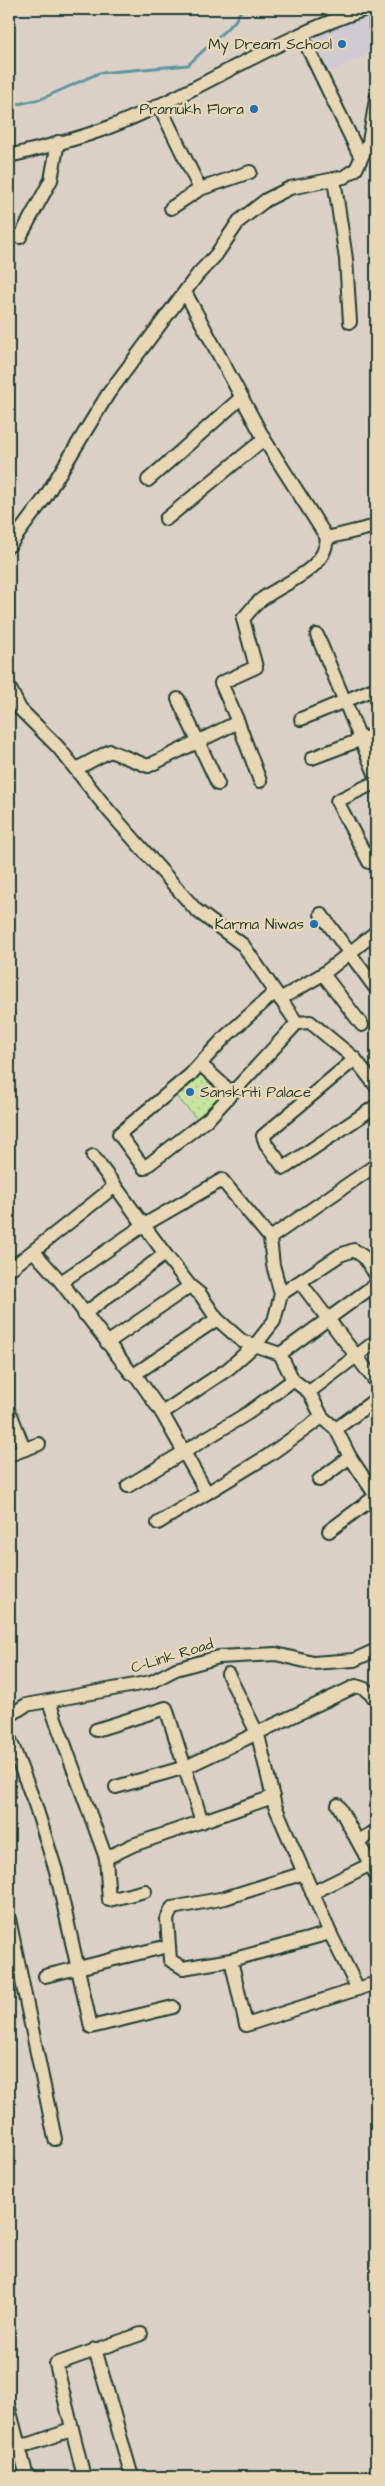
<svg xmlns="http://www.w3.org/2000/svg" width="385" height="2486" viewBox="0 0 385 2486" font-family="'Architects Daughter',sans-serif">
<defs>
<pattern id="grass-dots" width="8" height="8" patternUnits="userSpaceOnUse" patternTransform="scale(1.25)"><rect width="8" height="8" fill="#c5e59d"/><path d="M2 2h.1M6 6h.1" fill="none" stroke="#a9c588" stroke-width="1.8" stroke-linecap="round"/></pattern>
</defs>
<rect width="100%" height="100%" fill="#dad0c6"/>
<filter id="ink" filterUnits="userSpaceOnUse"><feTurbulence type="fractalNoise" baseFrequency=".02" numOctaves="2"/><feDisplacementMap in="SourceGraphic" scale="10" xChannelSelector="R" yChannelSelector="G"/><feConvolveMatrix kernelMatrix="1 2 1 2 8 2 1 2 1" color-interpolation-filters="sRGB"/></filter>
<g filter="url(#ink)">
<polygon fill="#d0cbd3" points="370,13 373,52 326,73 308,37"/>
<polygon fill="url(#grass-dots)" stroke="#729168" points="199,1072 222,1095 198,1120 175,1095"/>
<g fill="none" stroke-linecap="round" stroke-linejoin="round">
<polyline stroke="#5f93a1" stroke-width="3" points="9,106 41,99 99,73 188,65 235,21 242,9"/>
<g stroke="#1f3d34" stroke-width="16">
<g id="minor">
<polyline points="376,18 376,27"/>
<polyline points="301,34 361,158"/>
<polyline points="159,105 200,189"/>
<path d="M9,156C41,148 76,140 107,128C196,94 274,38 366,9"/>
<polyline points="334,179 346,259 350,322"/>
<polyline points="171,208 200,189 250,172"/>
<polyline points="9,235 20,237 51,180 58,142"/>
<polyline points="185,292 264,439 327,538"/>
<polyline points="148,480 242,397"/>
<polyline points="166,519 264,439"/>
<polyline points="9,546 44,499 108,394 198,274 216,255 239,221 266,200 290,188 344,177 356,169 369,142 376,99"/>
<polyline points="317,635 376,776"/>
<polyline points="9,687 20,709 58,747 108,810 196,910 243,945 297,1023 310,1022 355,1059 376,1086"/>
<polyline points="178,699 218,784"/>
<polyline points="301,719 376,688"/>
<polyline points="238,722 260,781"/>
<polyline points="312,758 376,734"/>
<path d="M76,769L110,751L148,766L238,722L221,683L256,667L243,619C249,612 255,604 262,599C286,581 325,571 327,538L376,526"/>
<polyline points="376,782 337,801 369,862 376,859"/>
<polyline points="321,914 376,989"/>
<polyline points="323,974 362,1025"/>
<polyline points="275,992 225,1037 190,1075 119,1134 144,1168 209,1118 297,1023"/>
<polyline points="280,999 323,974 376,932"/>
<polyline points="355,1059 263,1136 266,1144 284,1168 376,1106"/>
<polyline points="200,1064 232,1093"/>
<polyline points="93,1156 165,1254 190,1286 200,1294 217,1319 242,1341 280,1354 293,1380 309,1392 322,1417 336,1429 350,1457 376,1496"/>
<polyline points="270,1238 376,1165"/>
<polyline points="34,1252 61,1282 131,1373 135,1374 162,1413 207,1493"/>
<polyline points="9,1270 115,1186"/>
<polyline points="61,1282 144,1225 222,1180 270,1238 273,1265 281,1294 274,1321 256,1344 228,1369 162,1413"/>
<polyline points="300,1282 376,1382"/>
<polyline points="281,1294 340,1255 354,1250 364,1257 376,1275"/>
<polyline points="84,1314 165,1254"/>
<polyline points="107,1343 190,1286"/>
<polyline points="280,1354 376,1284"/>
<polyline points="135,1374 217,1319"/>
<polyline points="309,1392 376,1341"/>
<polyline points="11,1415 24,1449"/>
<polyline points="336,1429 376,1399"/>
<polyline points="9,1455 39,1444"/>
<polyline points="319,1480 350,1457"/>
<polyline points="128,1486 248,1413 293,1380"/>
<polyline points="158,1523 269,1455 322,1417"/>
<polyline points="329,1531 376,1496"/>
<polyline points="228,1674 258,1735 275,1806 330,1933 358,1989"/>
<polyline points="49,1702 106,1858 133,1845 273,1797"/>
<polyline points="9,1716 26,1705 151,1682 176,1669 219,1657 276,1654 313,1663 354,1660 376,1650"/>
<polyline points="96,1730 166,1708 202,1822"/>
<polyline points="9,1737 35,1804 56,1871 91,2027 173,2007"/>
<polyline points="116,1787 186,1767 356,1686 365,1689 376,1699"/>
<polyline points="338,1805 376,1875"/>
<polyline points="358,1841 376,1831"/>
<polyline points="106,1858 109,1900 145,1891"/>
<polyline points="312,1893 371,1864"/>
<polyline points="9,1919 55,2139"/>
<polyline points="330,1933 231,1960 246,2025 376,1983"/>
<polyline points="231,1960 183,1968 170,1960 167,1919 172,1908 225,1898 304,1873"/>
<polyline points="45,1976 160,1948"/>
<polyline points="95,2349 132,2477"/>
<polyline points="9,2408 27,2477"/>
<polyline points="19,2445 30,2444 71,2430"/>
<polyline points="84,2477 56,2364 141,2334"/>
</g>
</g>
<use href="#minor" stroke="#e8d7b4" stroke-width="12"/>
</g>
</g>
<g fill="#1f6fb2" stroke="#e8d7b4" stroke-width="2">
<circle cx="342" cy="44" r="5"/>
<circle cx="254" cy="109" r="5"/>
<circle cx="314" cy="924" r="5"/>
<circle cx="190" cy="1092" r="5"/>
</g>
<g text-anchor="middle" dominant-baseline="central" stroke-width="5" stroke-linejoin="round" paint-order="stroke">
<g font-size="15" fill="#1f3d34" stroke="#e8d7b4" text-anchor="end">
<text x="332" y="44">My Dream School</text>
<text x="244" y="109">Pramukh Flora</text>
<text x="304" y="924">Karma Niwas</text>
<text x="200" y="1092" text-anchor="start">Sanskriti Palace</text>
</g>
<g font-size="15" fill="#1f3d34" stroke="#e8d7b4">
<text transform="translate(172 1656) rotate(-17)">C-Link Road</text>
</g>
</g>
<rect width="385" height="2486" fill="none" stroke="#e8d7b4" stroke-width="30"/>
<rect x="15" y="15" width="355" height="2456" fill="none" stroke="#1f3d34" stroke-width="2" filter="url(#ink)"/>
</svg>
